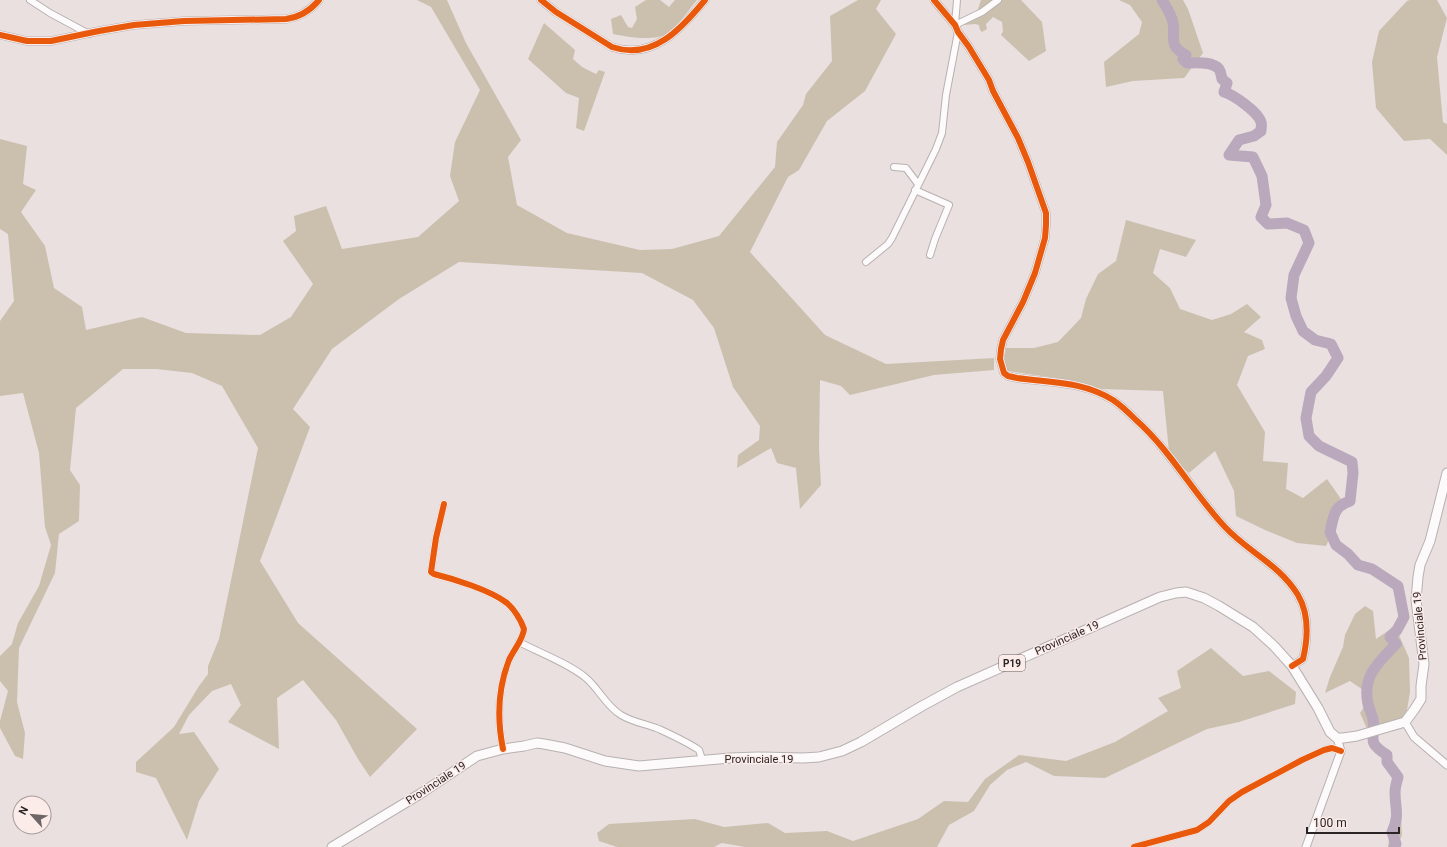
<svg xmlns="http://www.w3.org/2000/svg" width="1447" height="847" viewBox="0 0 1447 847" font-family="Roboto,sans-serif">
<rect width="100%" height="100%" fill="#eae0e0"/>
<g fill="#cbc0ae">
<polygon points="417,0 447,0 466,43 521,140 508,157 517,205 567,233 640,250 672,249 719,236 775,167 777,142 803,105 806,94 832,61 830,16 858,0 881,0 876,9 896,34 865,91 827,121 799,170 788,177 750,252 825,335 886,364 994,358 994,370 934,375 850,395 841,386 820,380 819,449 821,485 800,509 796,468 777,463 771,448 737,468 738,455 759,440 760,426 733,387 714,328 693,300 642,273 459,262 399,299 332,349 293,409 310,427 260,561 298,623 417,729 370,777 358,759 336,720 303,680 277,698 279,749 228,722 241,705 231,684 212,691 189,715 179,734 194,732 219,769 199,801 187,840 156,778 136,772 136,762 174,727 199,686 208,674 208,666 219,639 258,448 222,386 192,373 156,369 123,369 76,408 70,470 80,485 79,521 59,534 55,573 19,648 17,702 25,733 23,759 15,756 0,728 0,721 8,691 0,681 0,656 12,644 18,623 39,586 51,545 45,527 39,453 23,393 0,396 0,321 14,301 8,234 0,229 0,139 27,146 23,184 36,190 21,212 45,246 54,288 82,307 86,330 142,317 186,333 260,335 291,317 313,284 283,241 296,231 294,216 326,206 342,249 418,237 459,201 450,176 455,142 480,90 431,7"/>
<path d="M646,0H660L669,7L675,0H697C690,8 676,28 668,33C655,42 628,37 613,34L611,19L621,15L628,27L632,28L637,19L635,7Z"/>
<polygon points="981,0 1021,0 1042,22 1046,51 1029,61 1001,35 1003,31 1002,22 993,17 986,24 987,29 982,32 980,30 979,25 975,24 964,25 976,15"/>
<polygon points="1119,0 1183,0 1188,9 1203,53 1184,78 1133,81 1106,87 1104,62 1139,34 1142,22 1130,5"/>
<polygon points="1410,0 1437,0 1447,18 1437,57 1443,122 1447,124 1447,155 1430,139 1404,141 1376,108 1372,62 1379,31 1407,1"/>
<polygon points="544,23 575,50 573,59 582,67 596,74 599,70 605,72 584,131 576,128 579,98 566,93 528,59"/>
<polygon points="1126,220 1196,240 1186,257 1160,249 1153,273 1170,288 1180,309 1212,320 1231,314 1247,304 1261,317 1244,332 1262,340 1265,349 1248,356 1237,385 1265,432 1263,461 1288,463 1286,489 1303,498 1327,479 1341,499 1337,523 1326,546 1297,543 1265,530 1236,516 1234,491 1215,451 1189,473 1173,459 1169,452 1163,391 1102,389 1070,380 1008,371 1004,362 1006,348 1034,348 1058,342 1081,318 1086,299 1098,274 1116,261"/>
<polygon points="1405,604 1408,618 1398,633 1409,658 1410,692 1407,710 1401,719 1368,731 1360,713 1368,702 1363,690 1350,681 1325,693 1330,677 1343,647 1345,635 1355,614 1365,606 1373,611 1376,639 1398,624"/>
<polygon points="1211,648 1243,676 1269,671 1296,692 1295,704 1239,722 1207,729 1105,778 1054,776 1026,762 1007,770 990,785 974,811 949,825 937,847 745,847 722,843 714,847 617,847 599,841 597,833 609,824 695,819 724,827 768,823 785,833 827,831 853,841 918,819 944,801 968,802 985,779 1019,755 1066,761 1115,742 1168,711 1158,698 1181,688 1177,671"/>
<polygon points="1392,813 1401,818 1402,835 1397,847 1388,847"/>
</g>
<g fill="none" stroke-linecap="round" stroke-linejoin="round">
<path stroke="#baa8bc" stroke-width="11" d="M1162,0C1166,7 1172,15 1173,23C1176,37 1167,45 1186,55L1183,59L1187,63C1196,63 1212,61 1219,69C1221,72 1221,75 1222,79L1227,83L1224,92C1234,95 1258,112 1261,122C1262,124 1261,128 1261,131L1254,136L1239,140L1229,155L1253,157L1262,176L1266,205L1261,217L1268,224L1287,223L1304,230L1309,243L1294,275L1291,298L1296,316L1303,331L1315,340L1331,344L1338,358L1326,376L1311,392L1306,418L1309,436L1319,446L1352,462L1353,473L1350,501C1333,507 1334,516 1330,532L1336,545L1348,554L1358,565L1372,569L1398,586L1404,617L1397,630L1390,637L1396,644C1378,663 1362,676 1368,704C1369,709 1372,714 1373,719C1376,740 1365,741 1387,755V762L1398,777C1397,781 1395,787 1395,792C1395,809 1400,815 1392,832L1396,844L1394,847"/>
<g stroke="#b8b1b1" stroke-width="8">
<g id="minor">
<polyline points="30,0 50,13 89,34"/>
<polyline points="957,0 955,25 982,12 998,0"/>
<polyline points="894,167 906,168 918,184"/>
<polyline points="915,190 949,205 935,239 930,255"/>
<polyline points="866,262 888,244 892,238 936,149 942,133 946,95 958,32"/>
<path d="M444,504L436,538L431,572L434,574C454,579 490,590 507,603C514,609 521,620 524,629C523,640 514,649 509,660C498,688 497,719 503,749"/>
<path d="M519,642C538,652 570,664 586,678C599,689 606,706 621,715C634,723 648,724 661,730C674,736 687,742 699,750L701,756V760"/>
<polyline points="1134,847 1197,830 1209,822 1229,801 1242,792 1302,760 1324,750 1332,748 1341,751"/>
</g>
</g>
<g stroke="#b8b1b1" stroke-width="9">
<g id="tertiary">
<path d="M541,0L556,12L612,47C653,61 682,28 705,0"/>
<path d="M934,0L955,25L958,32L969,47L989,80L993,91L1018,138L1028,162L1046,213V225L1045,238L1035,273L1023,302L1003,340L1001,349L1000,359L1004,373L1008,376L1017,378C1051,383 1082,381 1113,400C1122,406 1129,413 1136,420C1171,451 1193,493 1225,527C1248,552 1279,564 1298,595C1309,614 1308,638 1303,659L1292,666"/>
<path d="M0,35L27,41H51L99,31L134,25L184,21L286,19C300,17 310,11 319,0"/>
<polyline points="1405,722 1414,737 1447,765"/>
<polyline points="1306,847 1341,751 1337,738"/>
</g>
</g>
<g stroke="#b8b1b1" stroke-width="11">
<polyline id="primary" points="332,847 420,794 477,756 503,749 524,746 537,743 544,744 565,748 605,761 639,766 730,758 758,757 803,758 819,757 842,751 861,742 922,706 957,687 1160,597 1176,593 1186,592 1204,598 1219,606 1253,627 1274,646 1292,666 1318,708 1330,732 1337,738 1343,738 1357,736 1405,722 1414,710 1421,699 1421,686 1424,664 1416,600 1418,577 1420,565 1430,541 1447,473"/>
</g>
<use href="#minor" stroke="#fcfafa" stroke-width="6"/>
<use href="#tertiary" stroke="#fcfafa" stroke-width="7"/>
<use href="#primary" stroke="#fcfafa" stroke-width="9"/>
<g stroke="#fbebe9" stroke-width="8">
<g id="cycleway">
<path d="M541,0L556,12L612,47C653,61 682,28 705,0"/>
<path d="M934,0L955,25L958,32L969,47L989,80L993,91L1018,138L1028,162L1046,213V225L1045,238L1035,273L1023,302L1003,340L1001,349L1000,359L1004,373L1008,376L1017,378C1051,383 1082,381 1113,400C1122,406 1129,413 1136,420C1171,451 1193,493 1225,527C1248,552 1279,564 1298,595C1309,614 1308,638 1303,659L1292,666"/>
<path d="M0,35L27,41H51L99,31L134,25L184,21L286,19C300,17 310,11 319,0"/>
<path d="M444,504L436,538L431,572L434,574C454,579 490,590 507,603C514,609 521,620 524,629C523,640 514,649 509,660C498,688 497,719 503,749"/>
<polyline points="1134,847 1197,830 1209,822 1229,801 1242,792 1302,760 1324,750 1332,748 1341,751"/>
</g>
</g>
<use href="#cycleway" stroke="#e8590c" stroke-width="6"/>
</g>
<g text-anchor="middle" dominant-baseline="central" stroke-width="3" stroke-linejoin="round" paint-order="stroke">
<rect fill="#fbebe9" stroke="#69605f" stroke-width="1" x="999" y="655" width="26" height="16" rx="3"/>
<g font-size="10" font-weight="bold" fill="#2a2424">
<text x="1012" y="663">P19</text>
</g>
<g font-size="11" fill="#2a2424" stroke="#fbebe9">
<text transform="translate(1420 626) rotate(-95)">Provinciale 19</text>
<text transform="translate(1067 638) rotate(-24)">Provinciale 19</text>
<text x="759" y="759">Provinciale 19</text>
<text transform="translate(436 783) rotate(-33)">Provinciale 19</text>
</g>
</g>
<g transform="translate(32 815) rotate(297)"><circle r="19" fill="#fbebe9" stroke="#a79b9a"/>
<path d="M0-3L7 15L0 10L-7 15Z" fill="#6d6666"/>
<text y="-6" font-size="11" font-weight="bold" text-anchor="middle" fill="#2a2424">N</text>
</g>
<path d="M1307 827v6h92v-6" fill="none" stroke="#2a2424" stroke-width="2"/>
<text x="1313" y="827" font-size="12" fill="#2a2424" stroke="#fbebe9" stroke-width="3" paint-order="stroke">100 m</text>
</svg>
